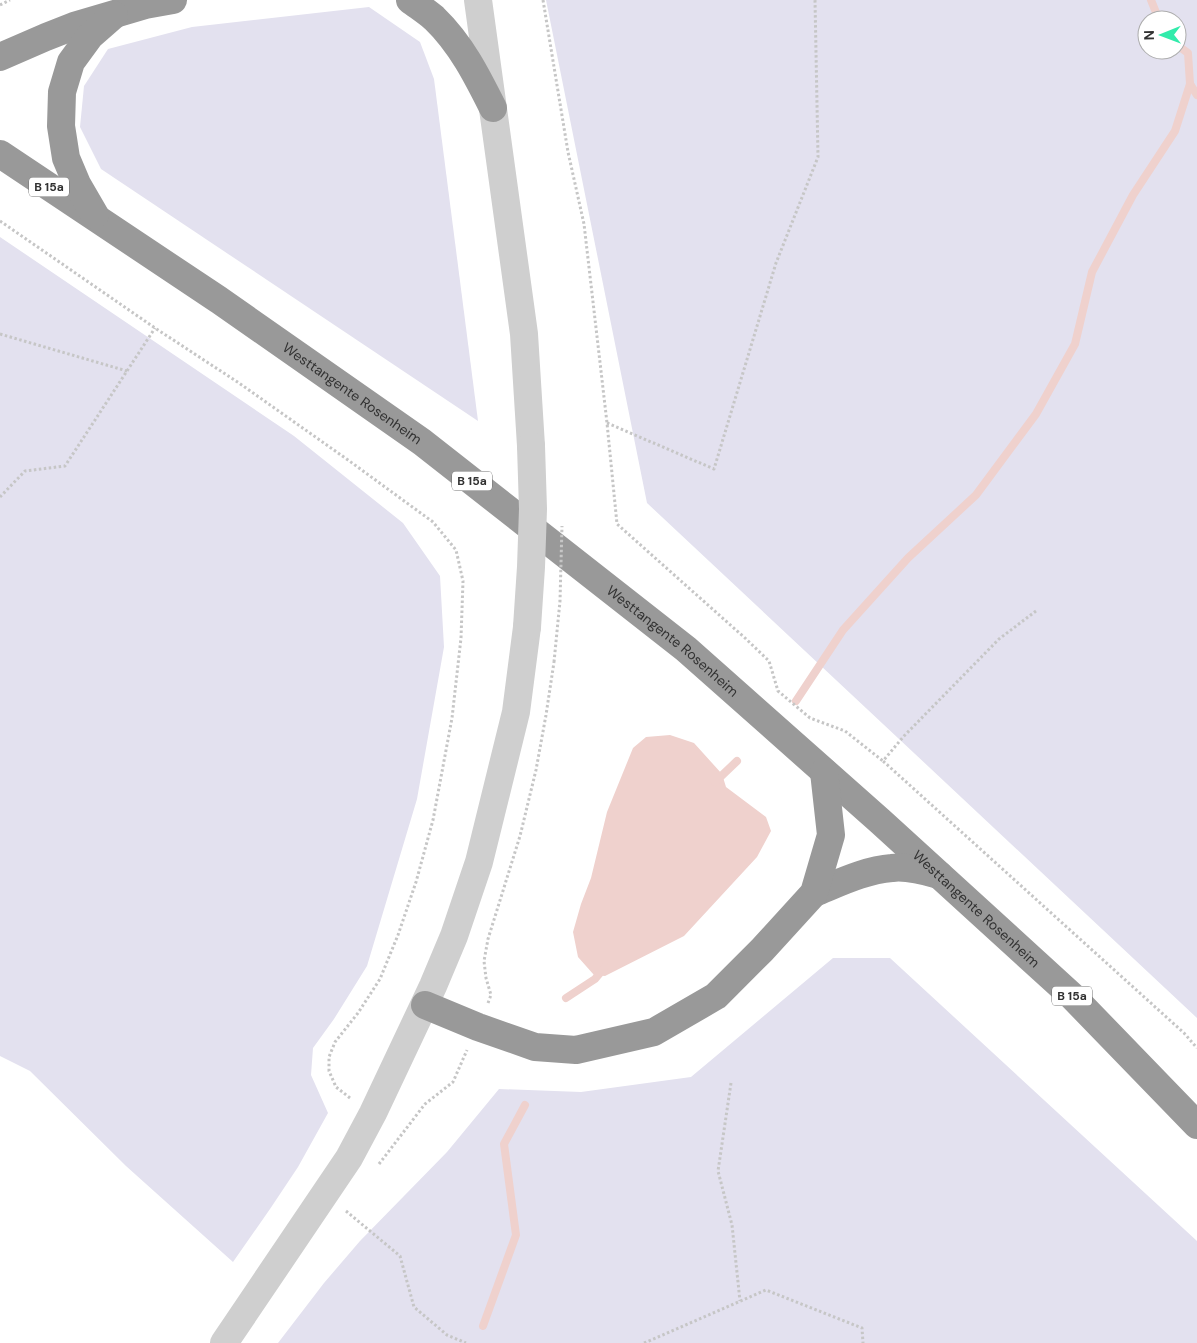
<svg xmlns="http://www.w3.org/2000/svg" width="1197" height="1343" viewBox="0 0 1197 1343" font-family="'DM Sans',sans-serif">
<rect width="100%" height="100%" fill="#fff"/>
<g fill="#e3e1ef" fill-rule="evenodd">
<path d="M546,0H1197V1018L647,503ZM1147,20H1177V50H1147Z"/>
<polygon points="369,7 420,42 434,79 478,421 101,169 80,127 84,86 108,49 192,27"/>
<polygon points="0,237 294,436 403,523 440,576 444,647 417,799 367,966 334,1019 313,1048 311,1075 328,1113 298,1167 270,1209 233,1262 126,1166 30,1071 0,1056"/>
<polygon points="833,958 890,958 1197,1241 1197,1343 278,1343 324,1283 360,1241 447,1152 499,1089 581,1092 691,1077"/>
</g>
<polygon fill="#efd1cd" points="670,735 694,743 722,774 726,787 766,817 771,831 757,857 684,936 605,976 594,975 578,957 573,932 581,904 591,878 607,812 633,748 646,737"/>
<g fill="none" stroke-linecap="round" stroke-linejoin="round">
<g stroke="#efd1cd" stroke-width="8">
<polyline points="1151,0 1159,20"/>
<polyline points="1177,45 1188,53 1190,84 1197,95"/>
<polyline points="796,701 843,630 908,558 976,495 1036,414 1075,344 1092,272 1133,195 1175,131 1190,84"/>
<polyline points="715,782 737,761"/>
<polyline points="566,998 595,979 605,967"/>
<polyline points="483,1326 516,1235 504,1144 525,1105"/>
</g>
<g stroke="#c6c6c6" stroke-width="3" stroke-dasharray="2.5 2.5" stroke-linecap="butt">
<polyline points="543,0 568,152 584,224 607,423 617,524 745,638 769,661 778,691 810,718 845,731 883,761"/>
<polyline points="0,5 10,0"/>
<polyline points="0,221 155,328 239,383 348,460 433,522 456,550 463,581 461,638 452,718 433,820 416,882 398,935 380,979 358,1013 335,1042 329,1057 329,1071 336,1087 350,1098"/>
<polyline points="0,334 127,371"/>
<polyline points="607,423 714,469 776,263 818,157 815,0"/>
<polyline points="0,497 25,471 65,466 155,328"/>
<polyline points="1036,611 999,639 904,736 883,761 1184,1033 1197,1048"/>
<polyline points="488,1003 491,995 486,978 484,961 488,939 520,836 536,770 546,715 554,662"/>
<polyline points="731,1083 718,1171 732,1225 740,1301"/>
<polyline points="379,1164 425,1104 453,1082 467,1050"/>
<polyline points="346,1211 400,1256 414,1307 447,1335 466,1343"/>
<polyline points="644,1343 766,1290 862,1328 863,1343"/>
</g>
<g stroke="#cfcfcf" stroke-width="28">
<polyline points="478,0 524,334 531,446"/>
<polyline points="224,1343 349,1158 373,1113 433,986 454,936 479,862 516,712 527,627"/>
</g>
<g stroke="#999" stroke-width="28">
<path d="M410,0C418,6 427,12 434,18C461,44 477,76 493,108"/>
<polyline points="0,57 46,37 74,26 145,5 173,0"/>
<path id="s1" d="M0,154L219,300L422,442L686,649L880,821L1072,996L1197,1125"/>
<polyline points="95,215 77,184 66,158 61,126 62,92 71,62 90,36 114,15"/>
<path d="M814,893C839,883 865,870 892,868C907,866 925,871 939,875"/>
<polyline points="425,1005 478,1027 535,1047 576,1050 654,1032 716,996 762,950 814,893 831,835 824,772"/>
</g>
<polyline stroke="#c6c6c6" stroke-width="3" stroke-dasharray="2.5 2.5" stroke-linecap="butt" points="554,662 560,601 562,526"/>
<polyline stroke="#cfcfcf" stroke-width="28" points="527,627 531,567 533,509 531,446"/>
</g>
<g text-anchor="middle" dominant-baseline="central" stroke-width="5" stroke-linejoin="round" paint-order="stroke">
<g fill="#fff" stroke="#707070" stroke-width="1">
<rect x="29" y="177.5" width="40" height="19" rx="4"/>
<rect x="452" y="471.5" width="40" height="19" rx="4"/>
<rect x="1052" y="986.5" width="40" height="19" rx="4"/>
</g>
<g font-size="12" font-weight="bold" fill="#323232">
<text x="49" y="187">B 15a</text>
<text x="472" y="481">B 15a</text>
<text x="1072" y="996">B 15a</text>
</g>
<g font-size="14" fill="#323232" stroke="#fff">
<text stroke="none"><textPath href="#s1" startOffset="426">Westtangente Rosenheim</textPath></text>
<text stroke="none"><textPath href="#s1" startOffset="831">Westtangente Rosenheim</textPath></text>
<text stroke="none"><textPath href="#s1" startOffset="1236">Westtangente Rosenheim</textPath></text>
</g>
</g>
<g transform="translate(1162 35) rotate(269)"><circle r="24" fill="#ffffff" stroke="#adadad"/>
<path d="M0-4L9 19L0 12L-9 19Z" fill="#32ebab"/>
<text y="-8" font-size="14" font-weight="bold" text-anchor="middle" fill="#323232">N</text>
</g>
</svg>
